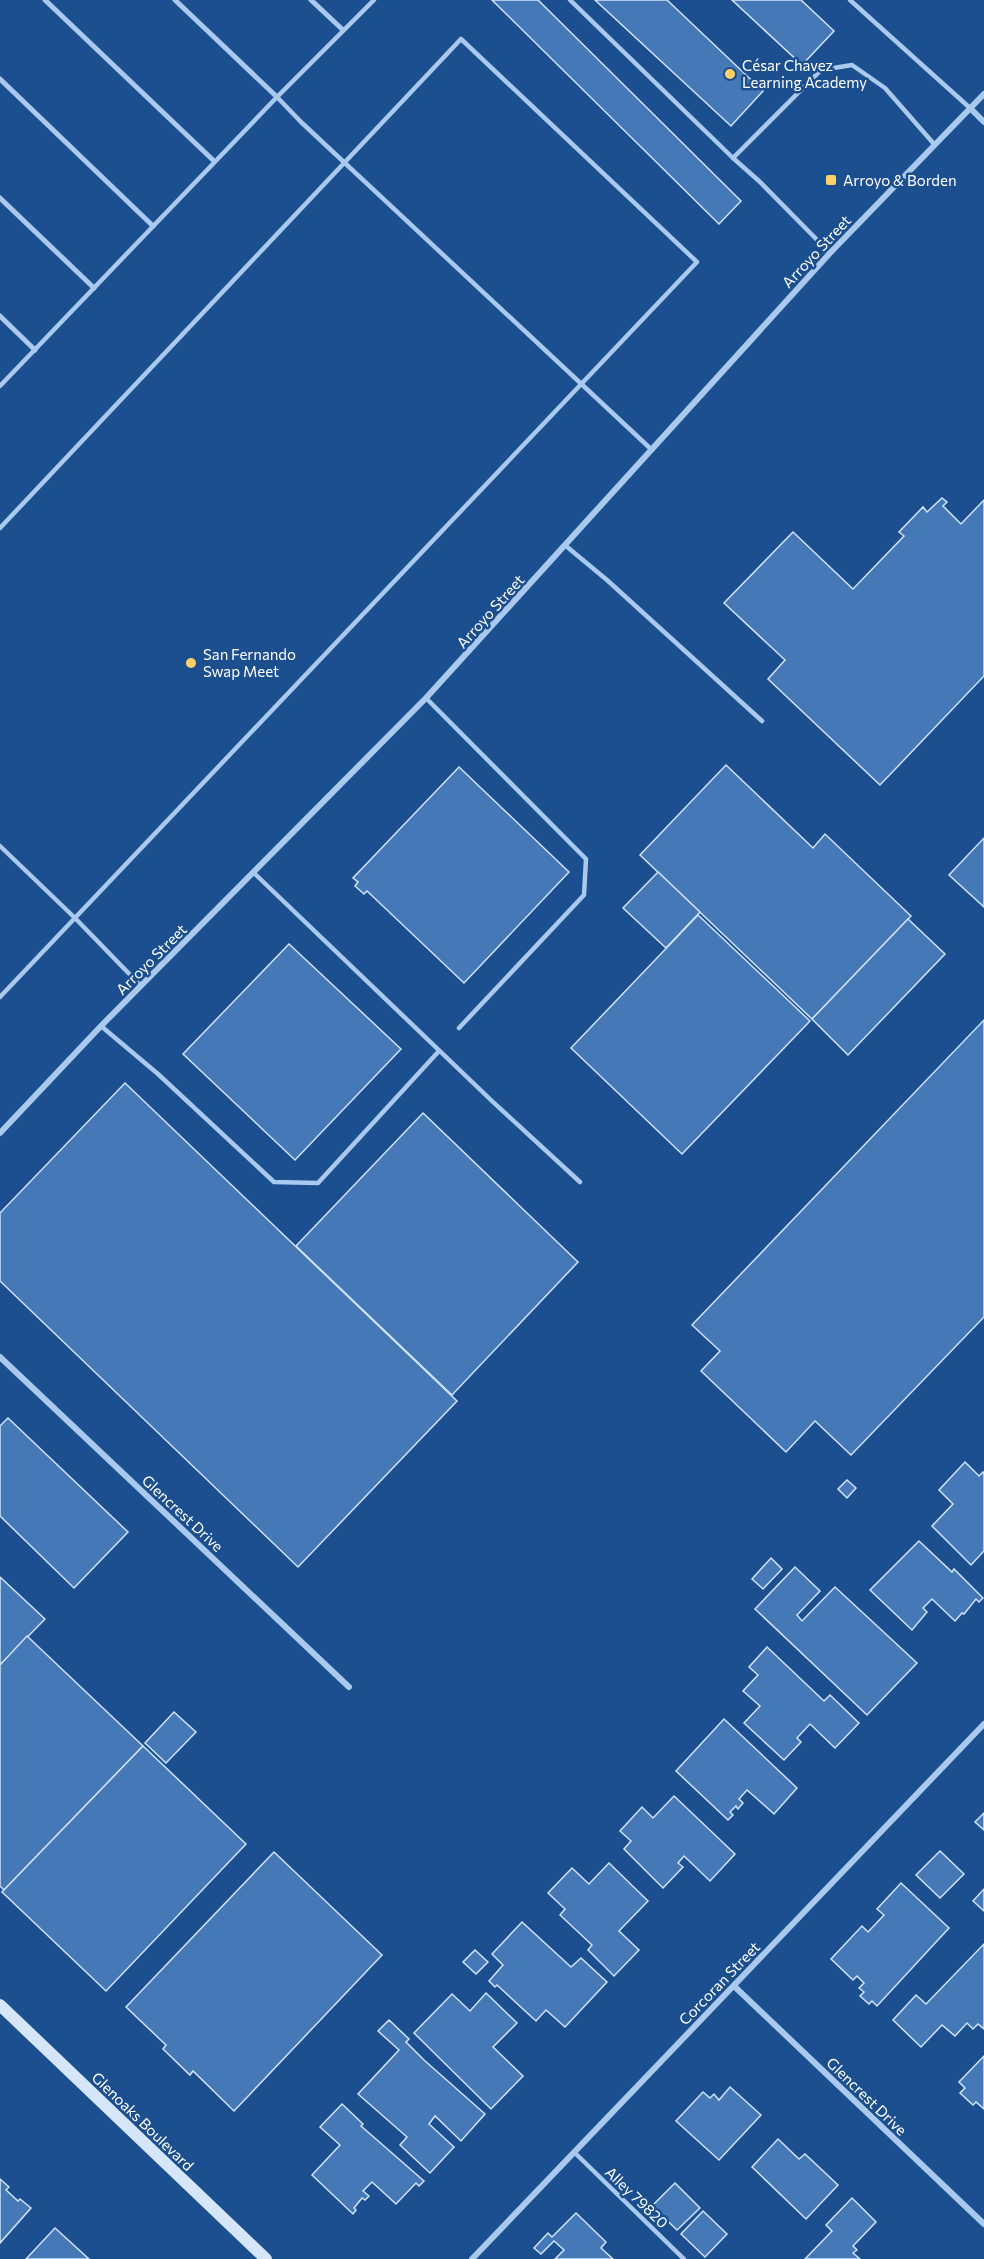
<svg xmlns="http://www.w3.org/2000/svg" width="984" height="2259" viewBox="0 0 984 2259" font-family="Commissioner,sans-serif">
<rect width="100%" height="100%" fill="#1b4f8f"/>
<g fill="#4478b7" stroke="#cfe3fa" stroke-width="1.5">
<polygon points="492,0 538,0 741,201 719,224"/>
<polygon points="595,0 667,0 763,91 731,126"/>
<polygon points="732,0 801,0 834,31 802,65"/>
<polygon points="942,498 947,502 943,506 961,524 984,500 984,676 880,785 768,679 785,660 724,603 793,532 853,589 904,536 899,532 923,507 927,512"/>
<polygon points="726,765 813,848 825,834 911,916 812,1019 640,855"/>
<polygon points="459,767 569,872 464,983 367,891 364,894 355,886 358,882 353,878"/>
<polygon points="984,838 984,907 949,875"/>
<polygon points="658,872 700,912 666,948 623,908"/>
<polygon points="698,915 810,1021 682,1154 571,1048"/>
<polygon points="908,919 945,954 848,1055 812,1019"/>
<polygon points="289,944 401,1049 295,1160 183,1054"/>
<polygon points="984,1020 984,1317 851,1455 815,1421 786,1452 701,1371 720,1351 692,1325"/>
<polygon points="125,1083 457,1401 298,1567 0,1281 0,1213"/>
<polygon points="423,1113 578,1262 452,1395 296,1246"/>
<polygon points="8,1418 128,1532 74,1588 0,1516 0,1426"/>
<polygon points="965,1462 979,1476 983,1472 984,1474 984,1551 971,1565 932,1526 953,1504 939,1490"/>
<polygon points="847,1480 856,1488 847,1498 838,1489"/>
<polygon points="919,1541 952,1572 954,1569 983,1598 979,1602 976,1599 964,1614 962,1613 955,1621 932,1599 923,1608 927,1612 912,1630 870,1590"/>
<polygon points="771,1558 782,1569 763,1589 752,1579"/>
<polygon points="795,1567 820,1591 797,1615 802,1621 835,1587 917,1663 867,1715 755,1609"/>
<polygon points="0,1577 45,1619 0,1665"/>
<polygon points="27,1636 143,1746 4,1890 0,1886 0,1665"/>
<polygon points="767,1647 824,1701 830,1695 859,1723 835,1748 810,1724 797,1738 801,1742 784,1760 744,1723 760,1706 743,1691 758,1675 749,1667"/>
<polygon points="174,1712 196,1732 166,1763 145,1743"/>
<polygon points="724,1719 797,1788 774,1814 747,1790 739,1799 743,1803 738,1809 736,1806 730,1812 733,1815 728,1820 676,1771"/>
<polygon points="143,1746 246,1844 106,1991 2,1892"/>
<polygon points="674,1796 735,1854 710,1881 684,1856 678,1863 683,1867 663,1888 624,1849 631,1841 620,1831 642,1807 653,1818"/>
<polygon points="984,1813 984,1830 975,1822"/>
<polygon points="940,1851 964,1874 940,1898 916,1875"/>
<polygon points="274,1852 382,1955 234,2111 193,2071 190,2075 163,2049 166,2045 126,2007"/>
<polygon points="609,1863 648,1901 619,1931 639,1950 614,1976 588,1950 592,1945 560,1915 565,1909 548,1893 572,1868 589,1884"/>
<polygon points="901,1883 949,1928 877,2006 872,2001 869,2004 860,1996 864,1992 859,1988 864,1983 857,1976 853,1980 831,1959 862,1926 868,1932 884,1915 877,1909"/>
<polygon points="984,1889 984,1911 973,1901"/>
<polygon points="522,1922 571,1967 581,1958 607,1982 565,2027 546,2010 536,2021 497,1985 495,1987 489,1981 503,1965 492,1954"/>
<polygon points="984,1944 984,2029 978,2024 973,2029 967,2023 955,2036 942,2025 921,2047 893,2020 916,1995 926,2004"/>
<polygon points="475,1950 488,1962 476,1974 463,1962"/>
<polygon points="486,1993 517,2023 493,2047 523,2076 491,2109 414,2033 452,1994 470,2011"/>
<polygon points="389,2020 409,2039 406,2042 424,2060 485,2114 461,2141 435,2116 429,2124 454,2147 430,2173 400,2145 407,2137 358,2094 399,2050 378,2031"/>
<polygon points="984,2056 984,2109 976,2102 973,2105 960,2093 965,2088 959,2082"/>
<polygon points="730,2087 761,2115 719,2160 676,2121 703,2092 710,2098 714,2094 719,2100"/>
<polygon points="342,2104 363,2124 361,2126 424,2181 419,2186 416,2183 396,2204 372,2182 363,2191 369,2196 365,2200 362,2198 354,2208 356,2210 353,2214 312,2175 340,2145 320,2127"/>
<polygon points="778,2139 799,2159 805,2154 838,2185 806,2219 752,2167"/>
<polygon points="0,2179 9,2187 6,2190 18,2201 20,2199 31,2208 0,2243"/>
<polygon points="675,2183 700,2208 677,2230 652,2206"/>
<polygon points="852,2198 876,2222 853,2246 857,2250 853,2253 860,2259 805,2259 832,2231 826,2225"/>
<polygon points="703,2211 727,2234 705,2257 681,2234"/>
<polygon points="576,2213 606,2242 601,2248 613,2259 555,2259 564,2250 554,2241 541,2254 534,2248 548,2233 552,2237"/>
<polygon points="55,2228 89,2259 26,2259"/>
</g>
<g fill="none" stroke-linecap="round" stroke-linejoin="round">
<g stroke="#a9c9ee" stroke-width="4.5">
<polyline points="570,0 733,158 821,70 852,65 885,88 934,144"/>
<polyline points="850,0 970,108"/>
<polyline points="277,97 301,122 652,450"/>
<polyline points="733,158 759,181 830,253"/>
<polyline points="0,386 277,97 374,0"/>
<polyline points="0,528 461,39 697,262 0,997"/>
<polyline points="566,546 607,580 762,721"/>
<polyline points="426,698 586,859 584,895 459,1028"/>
<polyline points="0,846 75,918 141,986"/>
<polyline points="254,873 493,1102 580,1182"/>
<polyline points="101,1026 158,1074 274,1182 318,1183 439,1051"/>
<polyline points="574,2152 684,2259"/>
</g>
<g stroke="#a9c9ee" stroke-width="5">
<polyline points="45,0 214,161"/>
<polyline points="175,0 277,97"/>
<polyline points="311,0 343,30"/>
<polyline points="0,79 153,226"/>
<polyline points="0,198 94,288"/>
<polyline points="0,316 35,350"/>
</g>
<g stroke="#a9c9ee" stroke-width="6">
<polyline points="970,108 984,122"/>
<polyline points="0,1133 101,1026 426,698 830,253 984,94"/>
<polyline points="0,1357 349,1687"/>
<polyline points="734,1986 984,2224"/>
<polyline points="472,2259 984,1724"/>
</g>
<polyline stroke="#d6e6fa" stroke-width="12" points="0,2005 266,2259"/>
</g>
<g fill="#ffd166" stroke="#1b4f8f" stroke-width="2">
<circle cx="730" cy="74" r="6"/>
<rect x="825" y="174" width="12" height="12" rx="3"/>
<circle cx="191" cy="663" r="6"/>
</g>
<g text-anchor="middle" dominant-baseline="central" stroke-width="5" stroke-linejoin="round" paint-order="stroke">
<g font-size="15" fill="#fff" stroke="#1b4f8f" text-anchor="start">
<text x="742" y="65">César Chavez<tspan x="742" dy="17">Learning Academy</tspan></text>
<text x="843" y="180">Arroyo &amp; Borden</text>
<text x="203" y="654">San Fernando<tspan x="203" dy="17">Swap Meet</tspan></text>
</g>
<g font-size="15" fill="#fff" stroke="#1b4f8f">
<text transform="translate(816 251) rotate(-47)">Arroyo Street</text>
<text transform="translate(490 611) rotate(-48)">Arroyo Street</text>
<text transform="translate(151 959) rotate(-45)">Arroyo Street</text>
<text transform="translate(183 1513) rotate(43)">Glencrest Drive</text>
<text transform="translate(719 1983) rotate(-46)">Corcoran Street</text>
<text transform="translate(867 2096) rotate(44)">Glencrest Drive</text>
<text transform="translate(143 2121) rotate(44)">Glenoaks Boulevard</text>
<text transform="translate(637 2197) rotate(44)">Alley 79820</text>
</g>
</g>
</svg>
